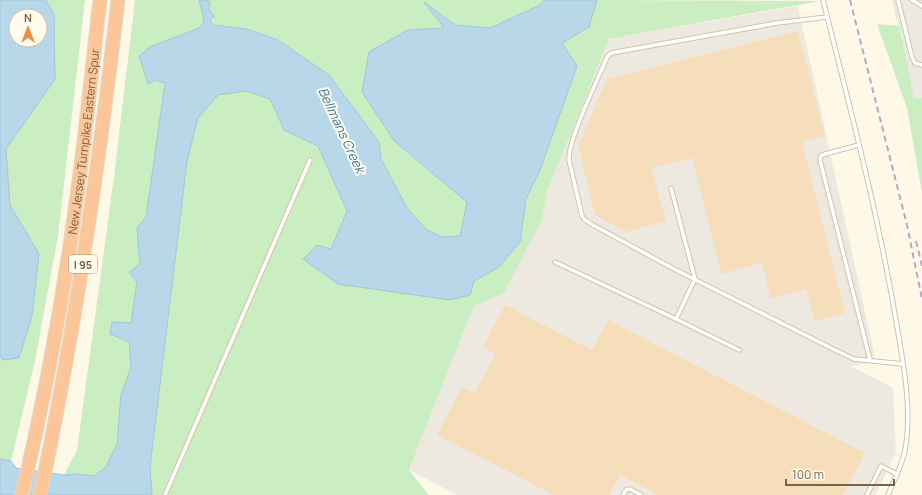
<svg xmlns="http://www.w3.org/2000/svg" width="922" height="495" viewBox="0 0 922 495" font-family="Manrope,sans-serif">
<rect width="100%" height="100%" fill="#fef9e6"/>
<g fill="#eee9e0">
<polygon points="892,0 922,0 922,98 914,98"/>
<polygon points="798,6 876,362 851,366 893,388 896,453 875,495 457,495 409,470 474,306 504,293 542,220 547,192 609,39"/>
</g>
<g fill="#cbedc2">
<polygon points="46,0 85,0 58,236 35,361 11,461 0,459 0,355 3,360 39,254 10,205 6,149 54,79 54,16"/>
<polygon points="135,0 199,0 204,21 201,27 176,36 148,84 155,80 165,83 146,217 137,228 140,264 131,323 110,334 129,342 131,367 121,395 117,444 106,467 94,476 78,474 64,475 77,450 114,177"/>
<polygon points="206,0 544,0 540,5 490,28 455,25 425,3 444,28 408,30 395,143 467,202 460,236 441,237 427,230 407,208 381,159 379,142 329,75 278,40 247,29 213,25 210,21 214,16 209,9 210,2"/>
<polygon points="597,0 820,1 609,39 547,192 542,220 504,293 474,306 409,470 429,495 152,495 150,467 187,160 198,118 218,95 246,91 270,99 284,130 318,146 347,211 331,249 303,259 474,281 499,267 520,242 526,199 540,170 577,66 562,43 589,27"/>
<polygon points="877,24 899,26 914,98 922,98 922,193 907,108"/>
</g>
<g fill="#b8d8ea" stroke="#9dc6dc" fill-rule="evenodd">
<path d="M0,0H46L54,15L55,79L6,149L10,205L39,254L32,316L19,358L3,360L0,355ZM16,16H40V40H16Z"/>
<polygon points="199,0 206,0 210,2 209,9 214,16 210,21 213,25 247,29 278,40 329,75 379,142 381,159 407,208 427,230 442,237 460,236 467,202 395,142 362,92 369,52 408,30 444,28 424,2 455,25 490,28 540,5 544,0 597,0 589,27 562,43 577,66 540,170 526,199 520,242 499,267 474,281 470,295 450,300 338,284 303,259 317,245 331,249 347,211 318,146 284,130 270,99 246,91 218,95 198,118 187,161 150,467 152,495 0,495 0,459 11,461 16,468 64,475 78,474 94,476 106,467 117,444 121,395 131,367 129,342 110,334 112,322 131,323 137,282 129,272 140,264 137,228 146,217 165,83 155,80 148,84 139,56 150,47 201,27 204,20"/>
</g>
<g fill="#f6debb">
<polygon points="798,31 825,136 802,142 845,313 814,321 806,289 771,299 762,263 721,274 692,158 651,168 666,221 625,232 595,215 578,145 607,79"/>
<polygon points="505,305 592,350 608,320 865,453 843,495 659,495 620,475 609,495 554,495 437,435 462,387 475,393 495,354 483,347"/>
</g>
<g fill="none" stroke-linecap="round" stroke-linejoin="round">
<g stroke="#d1c3aa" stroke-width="5.5">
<g id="lane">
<path d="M823,0C849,104 877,209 895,315C902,356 913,408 905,450C902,466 894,480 888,495"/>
<polyline points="898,0 912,57 915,63 922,65"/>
<polyline points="912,0 922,6"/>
<path d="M827,17L777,23L611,53L607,57C598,80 568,139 569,160L582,216L585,220L591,224L674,269L837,351L854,359L903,364"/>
<polyline points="859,145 825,154 821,156 820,160 870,360"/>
<polyline points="555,262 676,319 695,279 671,188"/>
<polyline points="676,319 739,350"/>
<polyline points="165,495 310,160"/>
<polyline points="623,495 626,490 630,489 641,495"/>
<polyline points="867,495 881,466 897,474"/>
</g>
</g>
<g stroke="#dfdad3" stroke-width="15">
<g id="highway">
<path id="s1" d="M22,495C44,401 62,306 75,210C85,140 92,70 100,0"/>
<path d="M40,495C75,331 99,166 118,0"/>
</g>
</g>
<use href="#lane" stroke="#fff" stroke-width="3.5"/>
<use href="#highway" stroke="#fdc698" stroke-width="13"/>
<g stroke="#bfa2c9" stroke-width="2" stroke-dasharray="6 4" stroke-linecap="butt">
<polyline points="850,0 907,225 922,299"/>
<polyline points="916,241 922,266"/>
</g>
</g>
<g text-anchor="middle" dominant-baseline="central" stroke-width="4" stroke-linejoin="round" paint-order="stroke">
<rect fill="#fffcee" stroke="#a2927a" stroke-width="1" x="69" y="255" width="28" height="18" rx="3"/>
<g font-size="11" font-weight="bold" fill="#7a6448">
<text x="83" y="264">I 95</text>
</g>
<g font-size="12" fill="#7a6448" stroke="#fffcee">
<text stroke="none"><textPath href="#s1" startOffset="359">New Jersey Turnpike Eastern Spur</textPath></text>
</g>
<g font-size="13" font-style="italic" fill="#427896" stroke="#fffcee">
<text transform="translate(342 130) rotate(65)">Bellmans Creek</text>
</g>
</g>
<g transform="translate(28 28)"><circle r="19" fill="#fffcee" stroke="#cabfac"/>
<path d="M0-3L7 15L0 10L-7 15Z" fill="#f18c42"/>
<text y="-6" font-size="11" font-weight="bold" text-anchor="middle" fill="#7a6448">N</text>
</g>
<path d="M786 479v6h108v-6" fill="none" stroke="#7a6448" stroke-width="2"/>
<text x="792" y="479" font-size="12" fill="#7a6448" stroke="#fffcee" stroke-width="3" paint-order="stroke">100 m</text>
</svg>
